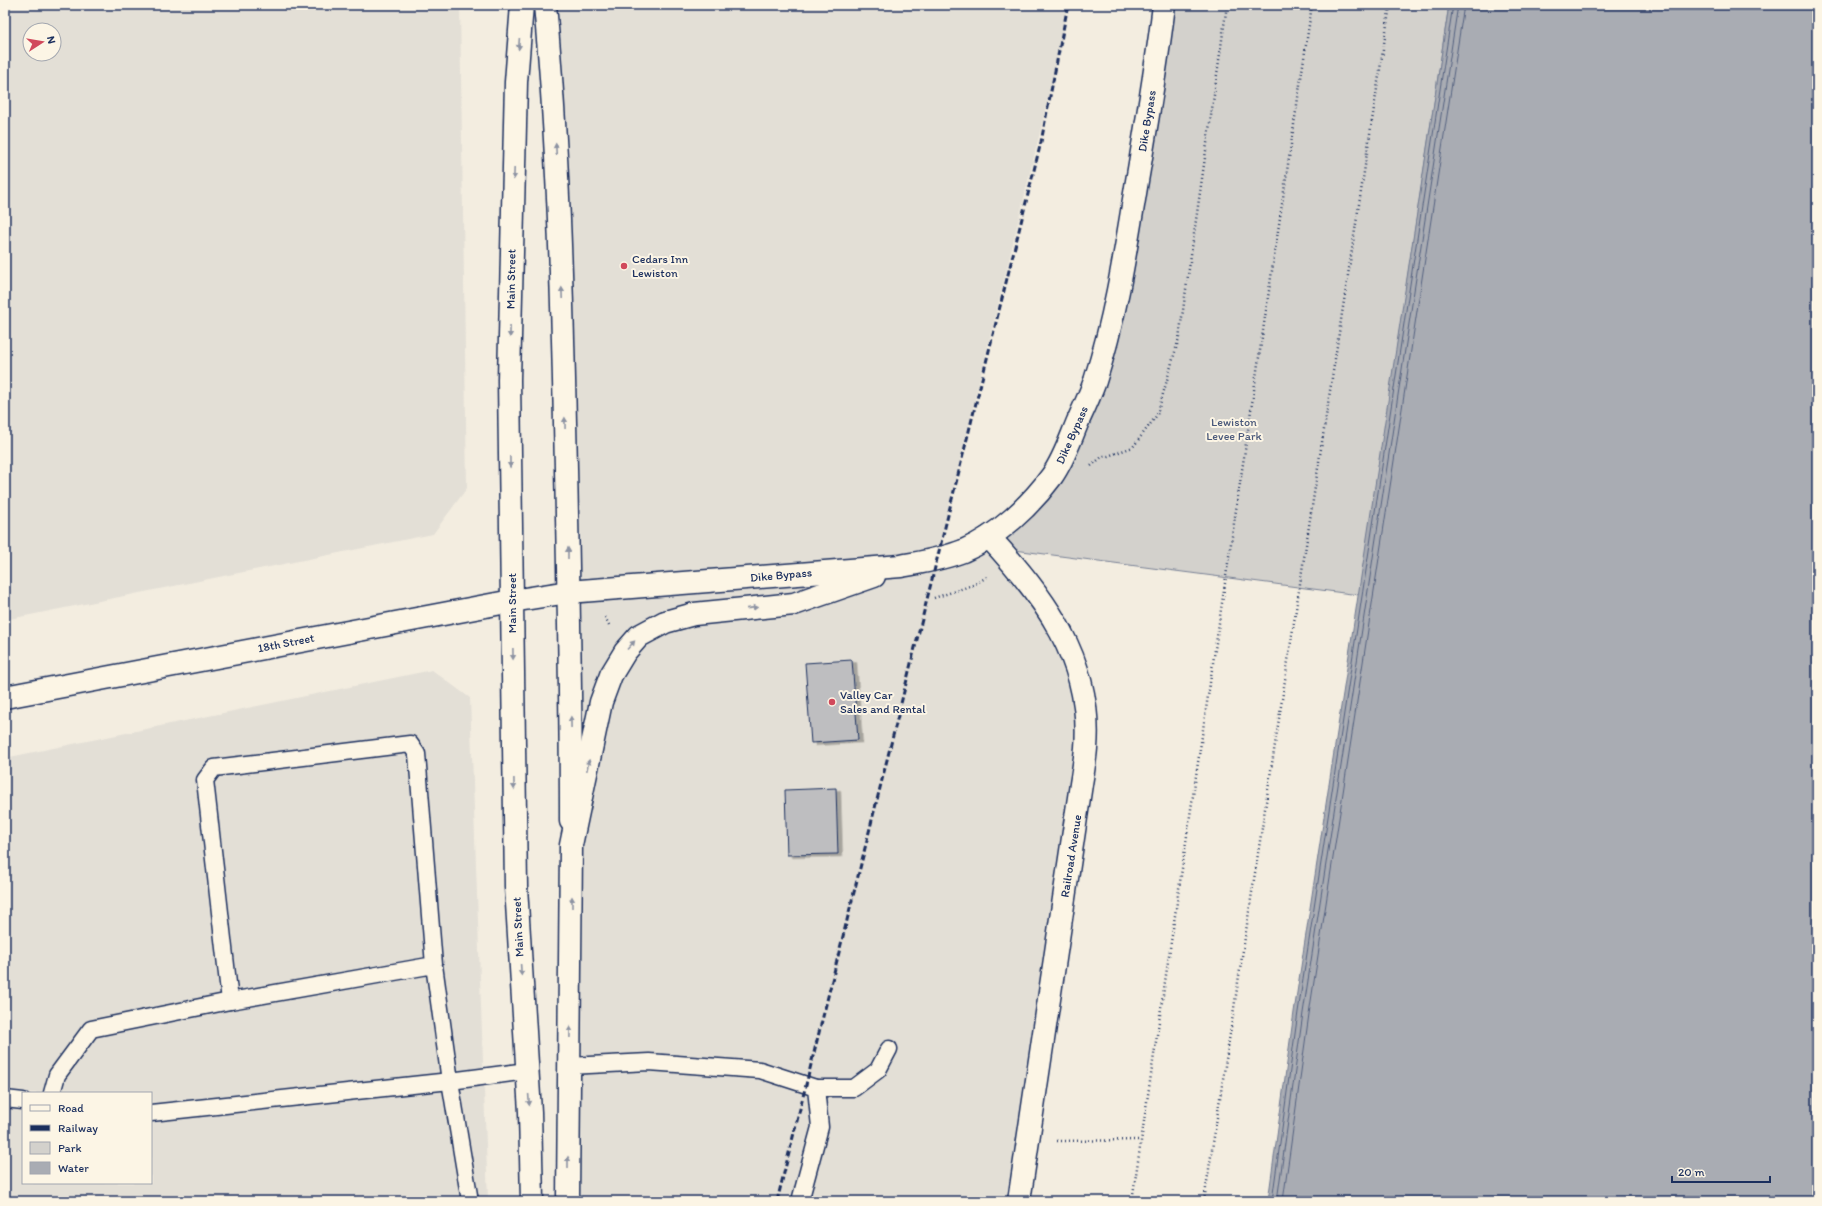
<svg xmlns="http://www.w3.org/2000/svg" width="1822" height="1206" viewBox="0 0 1822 1206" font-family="Itim,sans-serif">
<defs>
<filter id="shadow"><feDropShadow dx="4.5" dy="2.5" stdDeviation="0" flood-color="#0004"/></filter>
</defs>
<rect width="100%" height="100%" fill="#f3ede0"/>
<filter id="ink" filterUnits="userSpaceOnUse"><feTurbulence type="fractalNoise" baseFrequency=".025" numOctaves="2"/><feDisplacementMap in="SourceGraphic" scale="8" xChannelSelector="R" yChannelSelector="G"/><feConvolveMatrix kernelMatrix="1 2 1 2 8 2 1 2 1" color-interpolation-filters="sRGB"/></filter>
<g filter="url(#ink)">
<g fill="#e3dfd6" fill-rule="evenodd">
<path d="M5,5H460L467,488L433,534L5,620ZM30,30H54V54H30Z"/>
<polygon points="545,5 1067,5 1060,50 936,559 989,537 1063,634 1086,747 1019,1201 568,1201 569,1066"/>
<path d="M432,670L470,698L488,1201H5V758ZM23,1093H151V1183H23Z"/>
</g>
<polygon fill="#d3d1cc" stroke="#778095" points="1164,5 1449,5 1359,595 999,548 1034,498 1094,383"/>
<polygon fill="#a9acb3" stroke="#707a91" points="1449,5 1817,5 1817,1201 1268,1201 1294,1012"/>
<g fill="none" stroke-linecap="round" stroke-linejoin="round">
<g stroke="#546180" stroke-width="1">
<polyline points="1272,1201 1298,1012 1453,5"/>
<polyline points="1277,1201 1303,1013 1458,5"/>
<polyline points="1283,1201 1309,1014 1464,5"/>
</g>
</g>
<g fill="#bebec0" stroke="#1b2f5e" filter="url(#shadow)">
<polygon points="852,660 858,740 811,743 805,663"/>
<polygon points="836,788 838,854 787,855 785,790"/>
</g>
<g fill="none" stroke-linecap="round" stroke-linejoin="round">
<g stroke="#1b2f5e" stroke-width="19">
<g id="service">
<polyline points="434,965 230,1001 205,780 214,768 410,744 417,754 434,965 450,1081 470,1201"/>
<polyline points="569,1066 649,1062 760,1070 816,1088 854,1088 878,1070 889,1049"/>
<polyline points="52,1093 57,1075 91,1029 230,1001"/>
<polyline points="5,1099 23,1101"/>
<polyline points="151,1113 450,1081 527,1071"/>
<polyline points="800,1201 820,1127 816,1088"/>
</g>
</g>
<g stroke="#1b2f5e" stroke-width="25">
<path id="minor" d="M989,537C1044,596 1093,661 1086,748C1085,760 1083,772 1081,784L1019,1201"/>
</g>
<g stroke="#1b2f5e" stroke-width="25">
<g id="secondary">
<path d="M545,5C558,144 562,283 565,423C568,556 571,688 571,821"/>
<polyline points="5,697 512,601 509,380 516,82 522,5"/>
</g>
</g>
<g stroke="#1b2f5e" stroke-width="25">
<g id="trunk">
<path d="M532,1201L530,1112L516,887L512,601L568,592L901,566C922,562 943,559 963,551C998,536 1030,506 1052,476C1064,459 1070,440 1078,421C1084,408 1090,395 1095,381C1116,316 1126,248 1137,181C1147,122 1157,64 1164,5"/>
<polyline points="568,1201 571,845 601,702 611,675 625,652 639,636 665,622 694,614 794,604 874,576"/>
</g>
</g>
<g stroke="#1b2f5e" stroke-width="2.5" stroke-dasharray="1 3" stroke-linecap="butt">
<polyline points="1091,466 1103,456 1108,456 1133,447 1157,415 1179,338 1227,5"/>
<polyline points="934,598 973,585 987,577"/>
<polyline points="605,617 610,627"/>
<polyline points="1057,1141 1140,1140"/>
<polyline points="1132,1201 1312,5"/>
<polyline points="1204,1201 1390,5"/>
</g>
<use href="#service" stroke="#fcf5e5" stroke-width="16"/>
<use href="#minor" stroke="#fcf5e5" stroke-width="22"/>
<use href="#secondary" stroke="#fcf5e5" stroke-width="22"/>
<use href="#trunk" stroke="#fcf5e5" stroke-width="22"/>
<polyline stroke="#1b2f5e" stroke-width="3" stroke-dasharray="6 3" stroke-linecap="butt" points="777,1201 1041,142 1068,5"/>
</g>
<defs><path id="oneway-solid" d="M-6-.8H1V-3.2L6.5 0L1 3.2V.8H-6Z"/></defs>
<g fill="#8c92a2">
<use href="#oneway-solid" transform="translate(519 44) rotate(94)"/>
<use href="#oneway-solid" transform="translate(556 149) rotate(-93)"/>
<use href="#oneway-solid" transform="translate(514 174) rotate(92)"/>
<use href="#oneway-solid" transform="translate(562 293) rotate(-92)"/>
<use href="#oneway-solid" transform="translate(510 332) rotate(91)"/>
<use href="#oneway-solid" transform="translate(565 423) rotate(-91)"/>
<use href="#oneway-solid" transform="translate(510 462) rotate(89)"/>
<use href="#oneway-solid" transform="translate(568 553) rotate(-90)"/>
<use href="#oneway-solid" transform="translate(752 608) rotate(-6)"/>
<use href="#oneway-solid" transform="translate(631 645) rotate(-48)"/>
<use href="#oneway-solid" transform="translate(513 654) rotate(89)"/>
<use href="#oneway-solid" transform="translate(571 722) rotate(-91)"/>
<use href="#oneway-solid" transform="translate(588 765) rotate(-78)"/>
<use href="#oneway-solid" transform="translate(514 784) rotate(89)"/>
<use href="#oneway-solid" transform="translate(572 902) rotate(-90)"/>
<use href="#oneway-solid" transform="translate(521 970) rotate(86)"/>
<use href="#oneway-solid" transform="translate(570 1032) rotate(-89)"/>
<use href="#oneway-solid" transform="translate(529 1100) rotate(86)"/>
<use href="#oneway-solid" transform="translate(568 1162) rotate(-90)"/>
</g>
</g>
<g fill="#d1495b" stroke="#fcf5e5" stroke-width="1.5">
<circle cx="624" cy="266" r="4"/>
<circle cx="832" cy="702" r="4"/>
</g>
<g text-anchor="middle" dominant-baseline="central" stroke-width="4" stroke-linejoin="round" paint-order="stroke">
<g font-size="12" fill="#1b2f5e" stroke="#fcf5e5">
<text transform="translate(1147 121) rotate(-81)">Dike Bypass</text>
<text transform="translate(511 279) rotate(-89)">Main Street</text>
<text transform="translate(1072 435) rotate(-66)">Dike Bypass</text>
<text transform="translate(781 575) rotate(-5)">Dike Bypass</text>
<text transform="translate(512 603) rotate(-90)">Main Street</text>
<text transform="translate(286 643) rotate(-11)">18th Street</text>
<text transform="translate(1071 856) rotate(-81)">Railroad Avenue</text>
<text transform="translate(518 927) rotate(-93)">Main Street</text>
</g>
<g font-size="12" fill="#1b2f5e" stroke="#fcf5e5" text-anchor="start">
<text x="632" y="259">Cedars Inn<tspan x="632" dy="14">Lewiston</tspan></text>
<text x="840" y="695">Valley Car<tspan x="840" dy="14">Sales and Rental</tspan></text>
</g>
<g font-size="12" fill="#49587a" stroke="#fcf5e5">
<text x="1234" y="422">Lewiston<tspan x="1234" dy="14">Levee Park</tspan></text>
</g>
</g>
<rect width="1822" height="1206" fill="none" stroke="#fcf5e5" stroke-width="20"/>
<rect x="10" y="10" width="1802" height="1186" fill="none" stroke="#1b2f5e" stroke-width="1.5" filter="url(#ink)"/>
<rect x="22" y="1092" width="130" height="92" fill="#fcf5e5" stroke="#a2a6af"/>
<rect x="30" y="1105" width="20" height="6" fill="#fcf5e5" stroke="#a2a6af"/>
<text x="58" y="1112" font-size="12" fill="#1b2f5e">Road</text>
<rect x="30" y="1125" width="20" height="6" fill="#1b2f5e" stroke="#a2a6af"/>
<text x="58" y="1132" font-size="12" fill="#1b2f5e">Railway</text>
<rect x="30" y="1142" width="20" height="12" fill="#d3d1cc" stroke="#a2a6af"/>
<text x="58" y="1152" font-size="12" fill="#1b2f5e">Park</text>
<rect x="30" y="1162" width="20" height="12" fill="#a9acb3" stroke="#a2a6af"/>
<text x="58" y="1172" font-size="12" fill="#1b2f5e">Water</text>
<g transform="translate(42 42) rotate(78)"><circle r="19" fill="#fcf5e5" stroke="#a2a6af"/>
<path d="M0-3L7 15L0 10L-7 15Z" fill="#d1495b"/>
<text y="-6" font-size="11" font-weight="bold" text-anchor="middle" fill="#1b2f5e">N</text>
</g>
<path d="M1672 1176v6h98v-6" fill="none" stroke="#1b2f5e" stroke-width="2"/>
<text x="1678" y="1176" font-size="12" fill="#1b2f5e" stroke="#fcf5e5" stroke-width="3" paint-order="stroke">20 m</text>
</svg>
